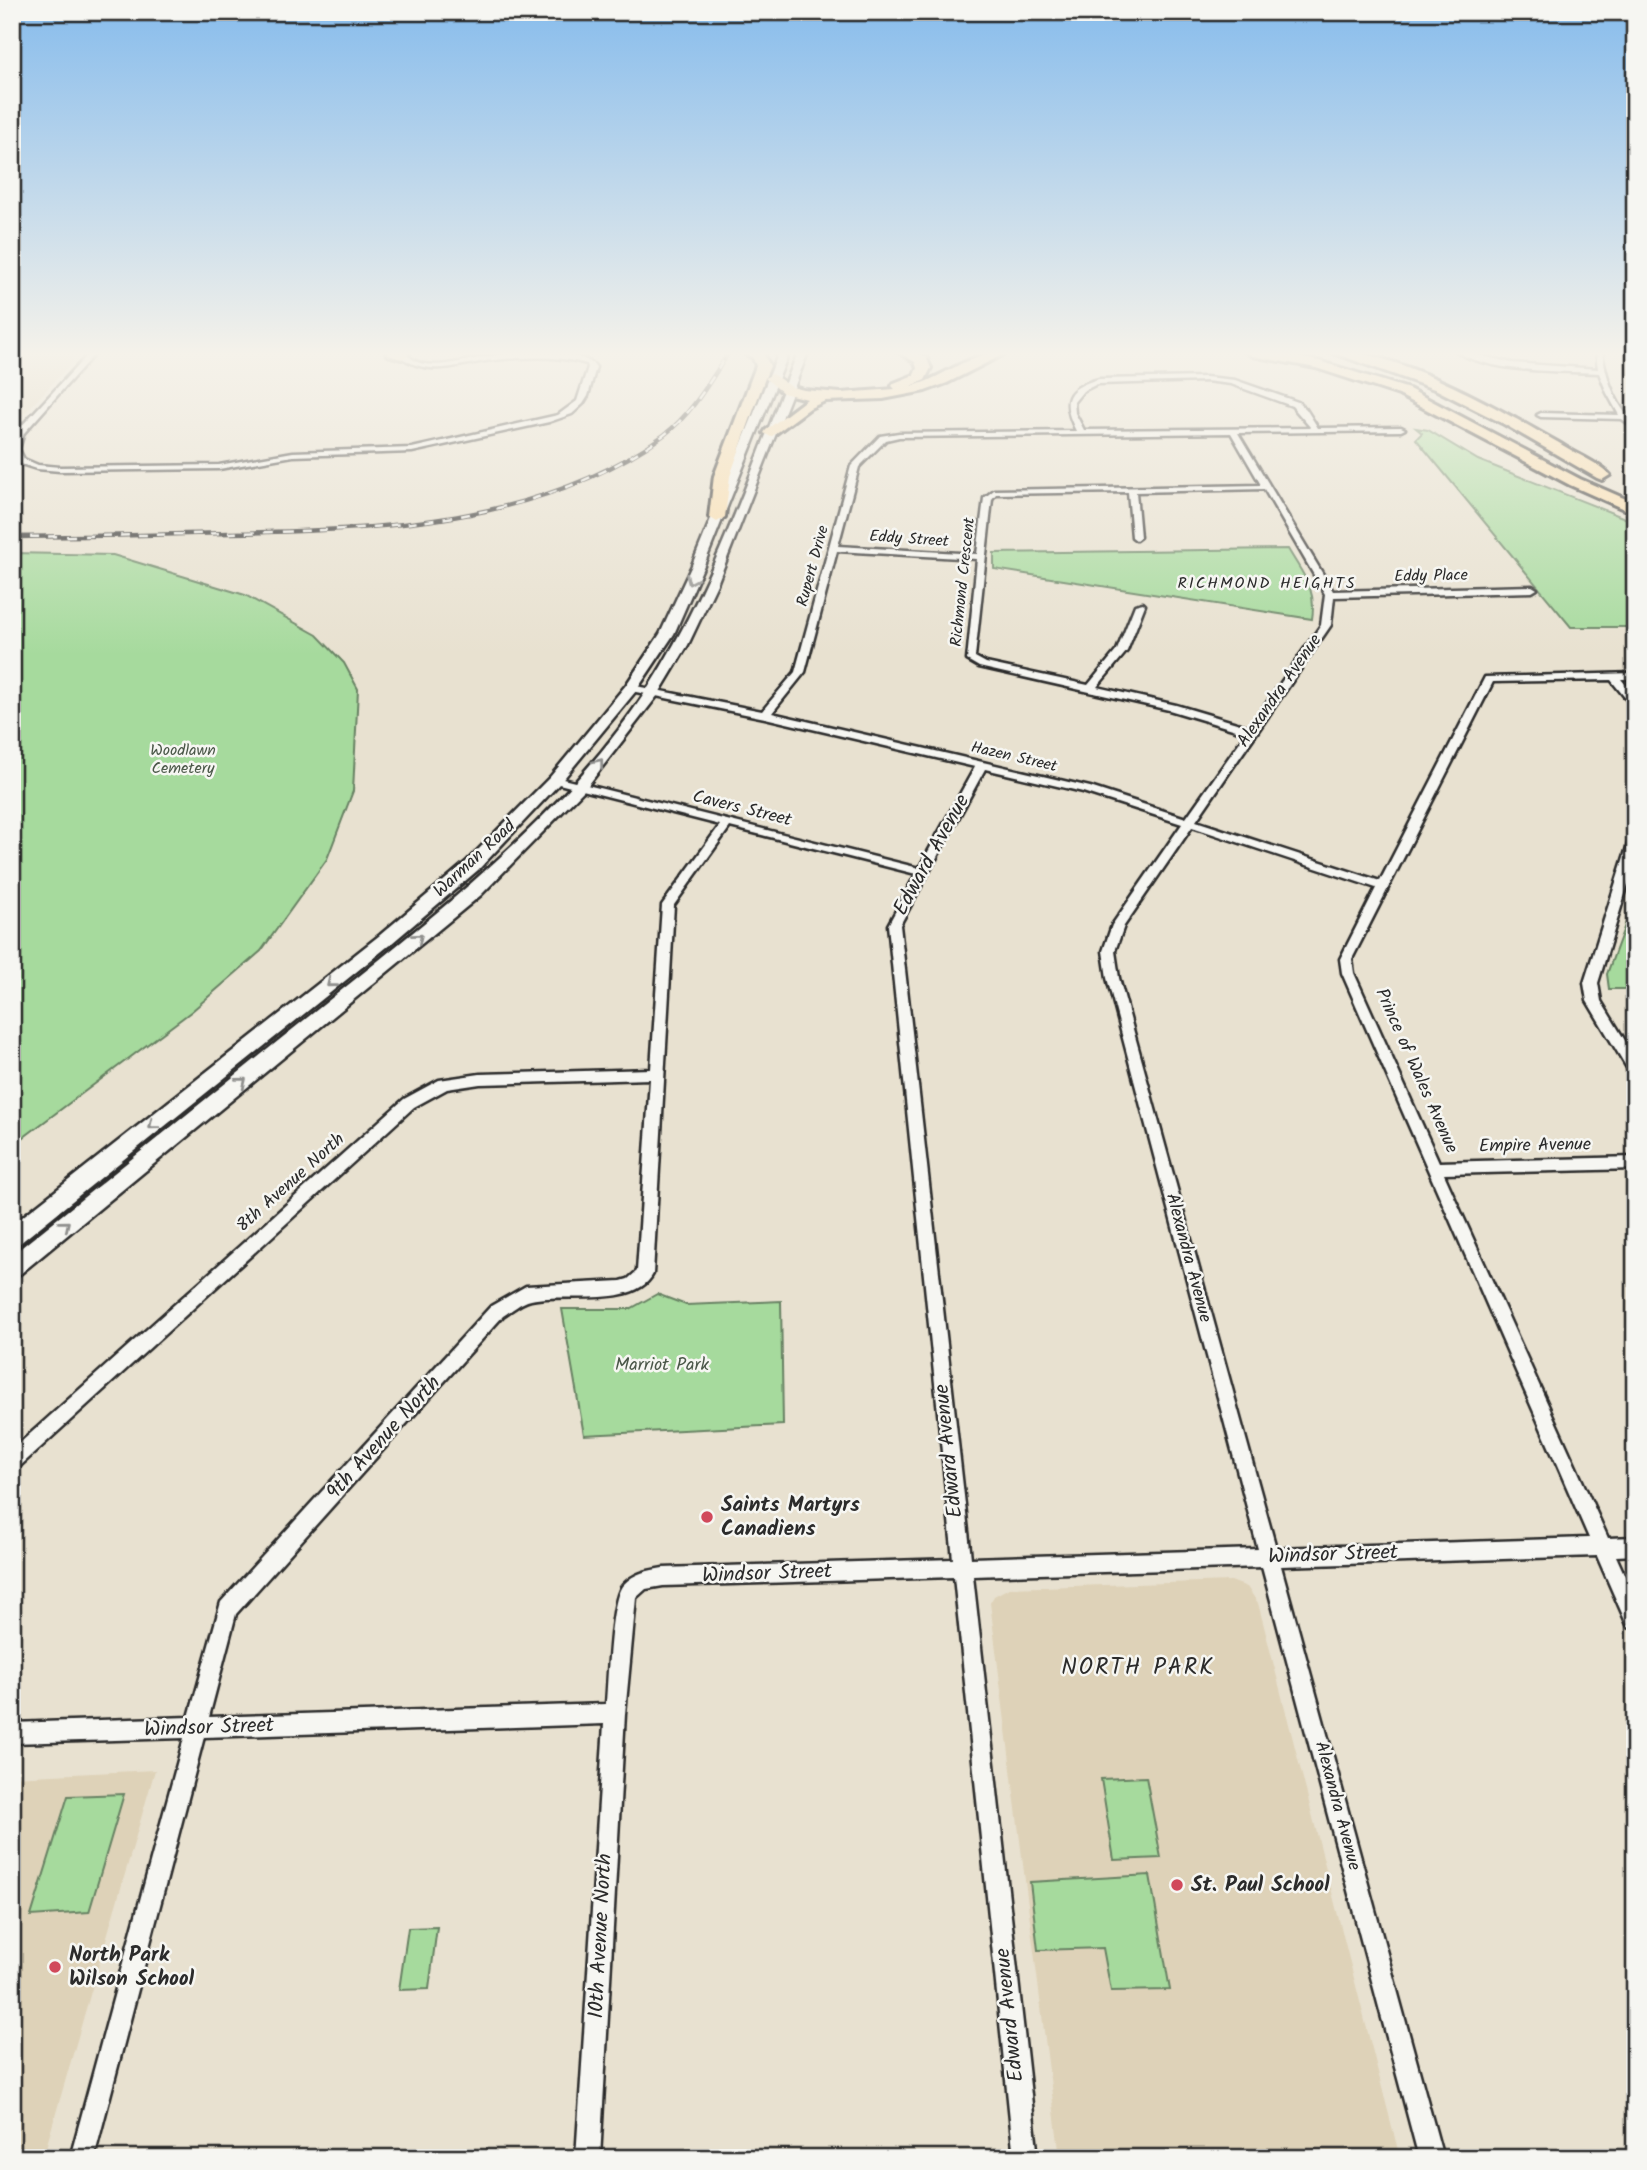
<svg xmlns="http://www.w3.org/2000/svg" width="1647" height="2170" viewBox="0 0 1647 2170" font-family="Kalam,sans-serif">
<rect width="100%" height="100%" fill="#e8e1d0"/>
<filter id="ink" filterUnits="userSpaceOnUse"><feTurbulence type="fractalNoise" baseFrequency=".0143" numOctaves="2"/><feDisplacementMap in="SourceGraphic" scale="14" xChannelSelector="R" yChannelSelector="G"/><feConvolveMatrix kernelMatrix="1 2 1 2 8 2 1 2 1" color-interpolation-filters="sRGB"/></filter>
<g filter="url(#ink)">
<g fill="#ded2b8">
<polygon points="62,354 72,356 73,361 12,427 12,355"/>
<polygon points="1231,1581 1247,1587 1258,1603 1400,2158 1060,2158 990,1603 994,1596 1009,1588"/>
<polygon points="155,1770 43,2158 12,2158 12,1777"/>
</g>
<g fill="#a6da9d" stroke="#688264" stroke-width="2">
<polygon points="1416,428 1428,430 1478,460 1635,522 1635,627 1571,627 1416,439 1422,433"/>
<path d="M1288,549C1303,575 1317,588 1312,619L994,569V553Z"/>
<polygon points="12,553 113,555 245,595 317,635 344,663 358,689 353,791 327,859 261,951 192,1011 12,1146"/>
<polygon points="1635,898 1635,989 1609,989 1607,974"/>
<polygon points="657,1294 686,1305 781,1301 783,1425 584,1435 562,1309 630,1309"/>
<polygon points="1146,1777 1161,1858 1114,1860 1101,1779"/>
<polygon points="124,1794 89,1912 31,1916 68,1796"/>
<polygon points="1150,1875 1170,1990 1111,1991 1103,1948 1038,1950 1030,1882"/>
<polygon points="437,1927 429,1989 399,1990 408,1928"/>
</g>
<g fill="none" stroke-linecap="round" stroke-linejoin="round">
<g stroke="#2b2b2b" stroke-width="5">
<g id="street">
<path d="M90,352H96L24,433L19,449L24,459L38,465L60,467L219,465L293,452L412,448L558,415L577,401L588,367L587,364C557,355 524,357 494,360C461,363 429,379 400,356V352H406V354C412,359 417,363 425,364C443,367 461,361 479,358C503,353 580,346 596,367L588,396L583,404L572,414L549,422L412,452L293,456L219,469L60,471L37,469L18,463L12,451L16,432Z"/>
<path d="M1457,352H1466L1512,363L1598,369L1596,352H1602C1606,377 1615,406 1635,423V429L1622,419L1541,417L1537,415L1541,413L1619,415L1607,393L1599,373C1557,371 1493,373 1457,352Z"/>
<path d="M1206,377L1235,380L1298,402L1306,409L1318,428L1401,427L1405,429L1401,431L1238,433L1333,591L1532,586L1537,589L1532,592L1334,597L1331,625L1196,821L1380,881L1485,677L1635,673V679H1621L1635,696V706L1631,705L1611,680L1493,682L1352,959L1354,973L1439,1162L1635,1157V1169L1444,1174L1608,1538L1635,1537V1555L1616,1556L1635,1598V1629L1628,1627L1597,1556L1281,1566L1443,2158H1419L1262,1567L973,1576L1038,2158H1014L954,1577L663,1586L646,1589L636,1598L625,1714L600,2158H576L604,1724L204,1737L94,2158H70L184,1738L12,1743V1723L189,1717L221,1602L491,1306L526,1286L621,1281L628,1279L637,1271L650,1079L480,1084L447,1089L414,1107L18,1468L12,1470V1450L404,1099L439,1080L480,1074L651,1069L662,905L720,825L551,782V778L555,777L919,868L975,767L765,718L631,691L626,688L631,685L762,711L795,672L851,466L880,436L899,433L1076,431C1061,401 1065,388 1099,379ZM1206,381L1231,384L1292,406L1311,428L1084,430L1075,413L1074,402L1083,391L1097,384ZM1231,433L1261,485L994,490L984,498L977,554L838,546L859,467L886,440L899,437ZM1264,489L1325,594L1321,625L1250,727L1176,705L1097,687L1127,651L1145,605L1143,603L1135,605L1117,650L1088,685L986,663L975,657L992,499L996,494L1128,492L1132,537L1136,540L1140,537L1136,492ZM837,551L977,559L967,660L979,667L1169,710L1246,733L1186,818L1090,787L772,713L805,672ZM985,769L1083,792L1182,824L1112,925L1103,951L1107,978L1258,1549L971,1558L900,925ZM730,827L916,874L888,925L953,1559L663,1568C648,1571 635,1572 623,1585C610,1599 608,1682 606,1704L209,1717L236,1614L503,1316C511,1311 521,1302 531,1300C564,1292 635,1309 653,1274L674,905ZM1192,827L1376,888L1340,959L1342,973L1589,1538L1276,1548L1119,978L1115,951L1124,926Z"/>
<polygon points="1635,837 1635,861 1598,983 1601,1001 1635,1057 1635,1074 1630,1073 1587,1001 1584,983 1629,841"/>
</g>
</g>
<g stroke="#2b2b2b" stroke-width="5">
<g id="secondary">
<polygon points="779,352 789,352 704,565 674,634 636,691 560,783 478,870 392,943 20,1243 12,1246 12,1225 380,935 466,862 550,777 626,685 660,634 692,565"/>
<path d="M798,352H808L717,584L688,645L658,695L586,788L481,895L20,1274L12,1277V1255C118,1170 223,1085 328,1001C442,909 567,813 648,688C713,588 754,463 798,352Z"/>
</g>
</g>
<g stroke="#2b2b2b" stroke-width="6">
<g id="highway">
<polygon points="387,352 405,352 409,355 402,359 388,355"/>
<path d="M742,352L763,353L770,366L765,378L772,374L792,387L804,390L841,393L895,389L892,386L894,383L914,375L917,368L915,362L898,352H914L926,357L931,368L925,380L909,387C944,379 972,349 1008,352L947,383L925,391L883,399L825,401L810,408L771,437L764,433L766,430L807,399L783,393L765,378L730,476L725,517L717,522L709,517L714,476L756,366L753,358Z"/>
<polygon points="1246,352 1271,352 1319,361 1409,389 1580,479 1635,503 1635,514 1570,485 1399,395 1316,368 1253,356"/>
<path d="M1331,352C1393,346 1510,415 1564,446C1578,455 1599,463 1610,475L1602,480L1597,478L1502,423L1437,390Z"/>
</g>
</g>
<use href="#street" fill="#f6f6f2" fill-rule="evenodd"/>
<use href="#secondary" fill="#f6f6f2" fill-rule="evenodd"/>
<use href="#highway" fill="#fbddab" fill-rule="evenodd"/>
<g stroke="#2b2b2b" stroke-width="4.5">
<path id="rail" d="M12,537C85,536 157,535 230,533C376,530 541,525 664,435C692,414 710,381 729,352"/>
</g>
<use href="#rail" stroke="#f6f6f2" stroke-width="2.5" stroke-dasharray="9" stroke-linecap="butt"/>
</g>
<defs><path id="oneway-chevron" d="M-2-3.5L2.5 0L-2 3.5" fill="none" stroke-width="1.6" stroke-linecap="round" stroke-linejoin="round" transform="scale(1.75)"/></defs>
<g stroke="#90908e">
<use href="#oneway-chevron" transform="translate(691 580) rotate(114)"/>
<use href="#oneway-chevron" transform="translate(599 763) rotate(-52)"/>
<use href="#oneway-chevron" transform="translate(418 938) rotate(-40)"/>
<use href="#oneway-chevron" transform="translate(331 983) rotate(141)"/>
<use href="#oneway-chevron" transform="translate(242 1082) rotate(-39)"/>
<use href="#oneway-chevron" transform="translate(153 1125) rotate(141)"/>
<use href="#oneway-chevron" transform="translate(65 1225) rotate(-39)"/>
</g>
</g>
<linearGradient id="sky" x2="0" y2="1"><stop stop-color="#87bcec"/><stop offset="0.54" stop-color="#f5f2ea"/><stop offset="1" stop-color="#f5f2ea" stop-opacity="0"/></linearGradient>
<rect width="1647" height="655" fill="url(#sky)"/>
<g fill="#d1495b" stroke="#f6f6f2" stroke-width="2.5">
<circle cx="707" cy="1517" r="7"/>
<circle cx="1177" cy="1885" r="7"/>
<circle cx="55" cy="1967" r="7"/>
</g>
<g text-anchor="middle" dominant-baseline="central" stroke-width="5" stroke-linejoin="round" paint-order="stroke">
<g font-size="16" fill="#2b2b2b" stroke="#f6f6f2">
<text transform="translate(909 539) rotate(4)">Eddy Street</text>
<text transform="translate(813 566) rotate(-75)">Rupert Drive</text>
<text transform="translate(1431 576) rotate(-1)">Eddy Place</text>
<text transform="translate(963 582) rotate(-84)">Richmond Crescent</text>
<text transform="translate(1014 757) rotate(13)">Hazen Street</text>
</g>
<g font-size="16" letter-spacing="2" fill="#2b2b2b" stroke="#f6f6f2">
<text x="1267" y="583">RICHMOND HEIGHTS</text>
</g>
<g font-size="16" fill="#4a5748" stroke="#f6f6f2">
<text x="183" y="750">Woodlawn<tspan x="183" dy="18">Cemetery</tspan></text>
</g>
<g font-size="18" fill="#2b2b2b" stroke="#f6f6f2">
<text transform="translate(1280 691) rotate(-55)">Alexandra Avenue</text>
<text transform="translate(742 809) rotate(14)">Cavers Street</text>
<text transform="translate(475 859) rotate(-43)">Warman Road</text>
<text transform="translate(1416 1071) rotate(66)">Prince of Wales Avenue</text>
<text transform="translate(1535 1146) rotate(-1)">Empire Avenue</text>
<text transform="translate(291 1183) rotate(-42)">8th Avenue North</text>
<text transform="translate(1188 1258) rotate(75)">Alexandra Avenue</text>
<text transform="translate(1337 1806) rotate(75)">Alexandra Avenue</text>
</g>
<g font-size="18" fill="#4a5748" stroke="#f6f6f2">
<text x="662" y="1365">Marriot Park</text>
</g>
<g font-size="21" fill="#2b2b2b" stroke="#f6f6f2">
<text transform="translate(932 855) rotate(-61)">Edward Avenue</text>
<text transform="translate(384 1438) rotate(-48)">9th Avenue North</text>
<text transform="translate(949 1451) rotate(-96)">Edward Avenue</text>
<text transform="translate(1333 1555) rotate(-2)">Windsor Street</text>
<text transform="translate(767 1574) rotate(-2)">Windsor Street</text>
<text transform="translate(209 1728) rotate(-2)">Windsor Street</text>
<text transform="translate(601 1936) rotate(-87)">10th Avenue North</text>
<text transform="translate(1010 2015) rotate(-96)">Edward Avenue</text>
</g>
<g font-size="21" font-weight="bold" fill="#2b2b2b" stroke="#f6f6f2" text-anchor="start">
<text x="721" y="1505">Saints Martyrs<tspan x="721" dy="24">Canadiens</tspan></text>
<text x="1191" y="1885">St. Paul School</text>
<text x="69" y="1955">North Park<tspan x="69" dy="24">Wilson School</tspan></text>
</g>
<g font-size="23" letter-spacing="2" fill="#2b2b2b" stroke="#f6f6f2">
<text x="1138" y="1668">NORTH PARK</text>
</g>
</g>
<rect width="1647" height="2170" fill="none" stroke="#f6f6f2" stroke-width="42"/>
<rect x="21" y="21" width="1605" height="2128" fill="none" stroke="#2b2b2b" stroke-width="2.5" filter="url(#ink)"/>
</svg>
